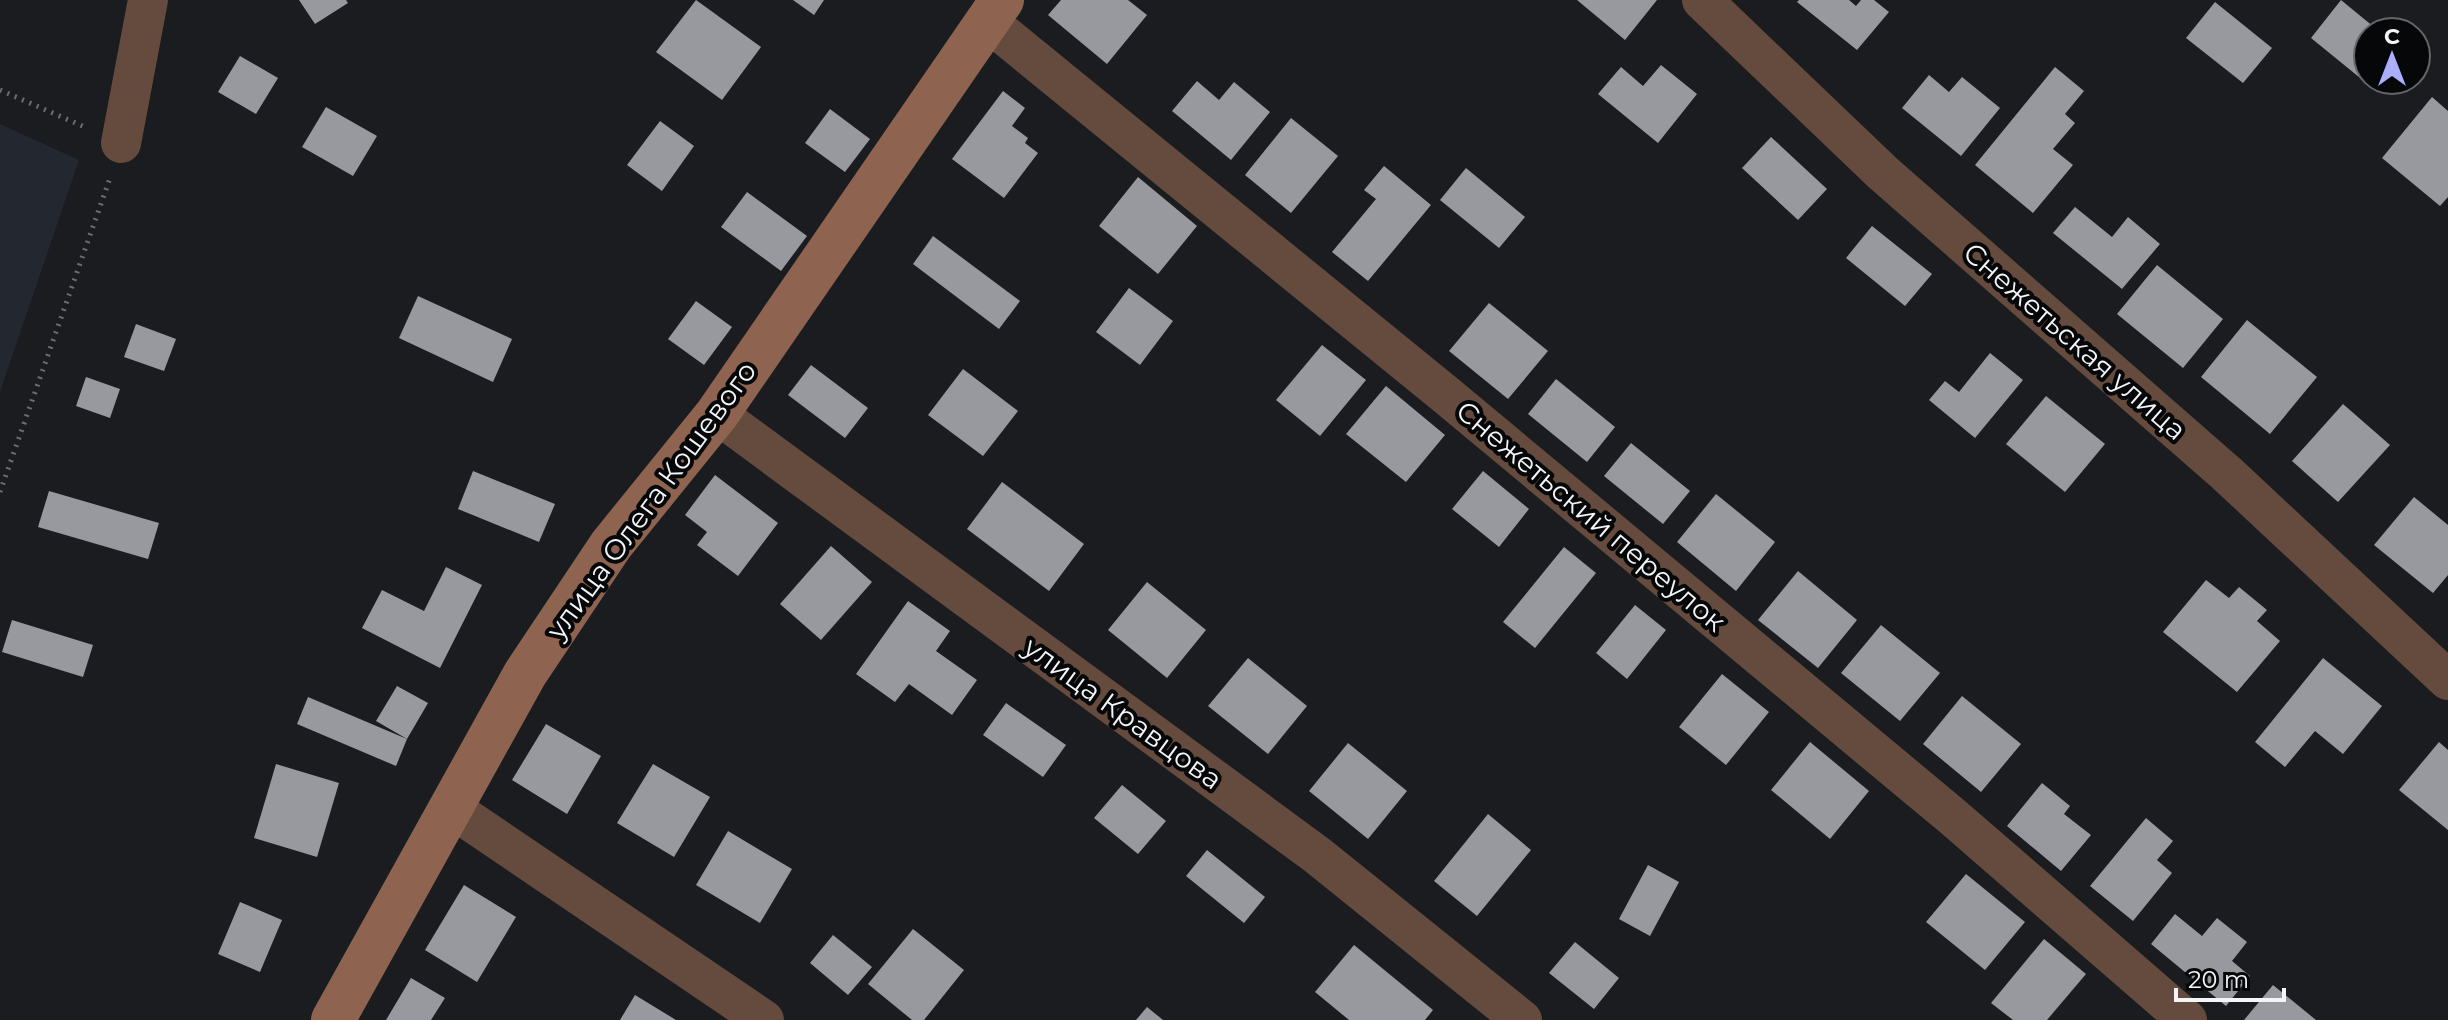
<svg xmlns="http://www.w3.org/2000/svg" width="2448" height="1020" viewBox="0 0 2448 1020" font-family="Montserrat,sans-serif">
<rect width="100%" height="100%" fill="#1a1c20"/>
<polygon fill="#222730" points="0,124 79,160 0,392"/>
<g fill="#97999f">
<polygon points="299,0 346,0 348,3 315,24"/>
<polygon points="696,0 761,47 722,100 656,52"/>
<polygon points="793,0 824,0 814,15"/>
<polygon points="1061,0 1128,0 1147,15 1107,64 1048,15"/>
<polygon points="1577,0 1657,0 1625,40"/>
<polygon points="1799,0 1849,0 1856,6 1861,0 1874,0 1889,12 1857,50 1797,2"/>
<polygon points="2341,0 2380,32 2368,32 2368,80 2375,80 2370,86 2311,38"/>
<polygon points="2215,2 2272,48 2243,83 2186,38"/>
<polygon points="240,56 278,78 256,114 218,92"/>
<polygon points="1661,65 1697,94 1658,143 1598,94 1621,67 1643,86"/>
<polygon points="2055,67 2084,91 2065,114 2075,123 2053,149 2073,165 2033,213 1975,165"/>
<polygon points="1929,75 1949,92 1962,77 2000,108 1961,156 1902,108"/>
<polygon points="1197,81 1219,100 1234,82 1270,112 1231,160 1172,111"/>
<polygon points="1003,91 1025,108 1012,126 1028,138 1025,143 1038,153 1004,198 952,159"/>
<polygon points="2432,97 2448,111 2448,197 2440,206 2382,158"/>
<polygon points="326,107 377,136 353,176 302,147"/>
<polygon points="830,109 870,139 845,172 805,143"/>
<polygon points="1291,118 1338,156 1291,213 1245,175"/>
<polygon points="660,121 694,146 662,191 627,165"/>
<polygon points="1771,137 1827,189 1798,220 1742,168"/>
<polygon points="1384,166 1431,205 1368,281 1332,252 1376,199 1364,190"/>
<polygon points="1466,168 1525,217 1499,248 1440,200"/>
<polygon points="1138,177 1197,226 1158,274 1099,226"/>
<polygon points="747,192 807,236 781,271 721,227"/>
<polygon points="2075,207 2112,237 2128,217 2160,244 2122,289 2053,233"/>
<polygon points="1872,226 1932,274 1905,306 1846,258"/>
<polygon points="933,236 1020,301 999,329 913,264"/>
<polygon points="2157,265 2223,319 2183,368 2117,314"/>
<polygon points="1129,288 1173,321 1140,365 1096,332"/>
<polygon points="418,296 512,339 493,382 399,338"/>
<polygon points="696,301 732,327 704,365 668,339"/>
<polygon points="1489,303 1548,351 1508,399 1449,351"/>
<polygon points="2247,320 2317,377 2270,434 2201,377"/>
<polygon points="136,324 176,339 164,371 124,357"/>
<polygon points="1322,345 1366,380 1320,436 1276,400"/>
<polygon points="1990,353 2023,380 1975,438 1929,400 1945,381 1959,392"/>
<polygon points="811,365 868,408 845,438 788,395"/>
<polygon points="963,369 1018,411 983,456 928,415"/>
<polygon points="86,377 120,389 110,418 76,406"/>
<polygon points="1556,379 1615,427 1587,462 1528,414"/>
<polygon points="1386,386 1445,435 1406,482 1346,434"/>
<polygon points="2046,396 2105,444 2065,492 2006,444"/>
<polygon points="2343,404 2390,445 2338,502 2292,461"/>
<polygon points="1631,443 1690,491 1663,524 1604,476"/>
<polygon points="473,471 555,504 539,542 458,509"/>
<polygon points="1483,471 1529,509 1499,547 1452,509"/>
<polygon points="715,475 778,523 738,576 697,545 707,532 685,515"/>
<polygon points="1002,482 1084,544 1049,591 967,529"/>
<polygon points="49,491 159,523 148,559 38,527"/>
<polygon points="1716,494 1775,542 1736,591 1677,542"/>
<polygon points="2414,497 2448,525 2448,575 2433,593 2374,545"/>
<polygon points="831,546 872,582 821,640 780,604"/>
<polygon points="1564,547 1596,573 1535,648 1503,622"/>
<polygon points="446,567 482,585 440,668 362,628 382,590 424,611"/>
<polygon points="1798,571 1857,620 1818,668 1758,620"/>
<polygon points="2206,580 2229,598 2239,587 2267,610 2257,621 2280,641 2237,692 2163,632"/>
<polygon points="1147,582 1206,630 1167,678 1108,630"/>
<polygon points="908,601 950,631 936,651 977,680 952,715 909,684 895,702 856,674"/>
<polygon points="1635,605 1666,630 1627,679 1596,653"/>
<polygon points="12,620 93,645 83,677 2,652"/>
<polygon points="1881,625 1940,673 1900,721 1841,673"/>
<polygon points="1248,658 1307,706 1268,754 1208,706"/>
<polygon points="2323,658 2382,706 2343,754 2315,731 2285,767 2255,742"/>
<polygon points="1722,674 1769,712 1726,765 1679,727"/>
<polygon points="397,686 428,703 407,739 376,721"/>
<polygon points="1962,696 2021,744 1981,792 1923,744"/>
<polygon points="308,697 407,739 396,766 297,724"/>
<polygon points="1006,703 1066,745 1043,777 983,735"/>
<polygon points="546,724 601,756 567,814 512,780"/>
<polygon points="1810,742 1869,791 1830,839 1771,790"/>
<polygon points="2439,742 2448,750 2448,830 2399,790"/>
<polygon points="1348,743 1407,791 1368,839 1309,791"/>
<polygon points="276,764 339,783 317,857 254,838"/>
<polygon points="653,764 710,797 674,857 617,823"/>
<polygon points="2042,783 2070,806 2064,814 2091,835 2061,871 2007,826"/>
<polygon points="1122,785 1166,821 1138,854 1094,818"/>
<polygon points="1488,814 1531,850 1477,916 1434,881"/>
<polygon points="2146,818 2173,841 2157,860 2172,873 2133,921 2090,886"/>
<polygon points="728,831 792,869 760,923 696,885"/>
<polygon points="1207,850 1265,897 1244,923 1186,876"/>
<polygon points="1648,865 1679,882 1650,936 1619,919"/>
<polygon points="1966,874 2025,922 1985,970 1926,922"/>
<polygon points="464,885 516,917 477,982 425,950"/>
<polygon points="240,902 282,920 260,972 218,954"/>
<polygon points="2175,914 2202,936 2217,918 2247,942 2232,961 2250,976 2226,1006 2151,944"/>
<polygon points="913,929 964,970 924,1020 912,1020 868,984"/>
<polygon points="833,935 872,967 848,995 810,963"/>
<polygon points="2044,939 2086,974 2047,1020 2013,1020 1991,1003"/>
<polygon points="1575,942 1619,978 1594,1009 1549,973"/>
<polygon points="1354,945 1433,1010 1425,1020 1349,1020 1315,992"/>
<polygon points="411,978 445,998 431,1020 386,1020"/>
<polygon points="2273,985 2316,1020 2244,1020"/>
<polygon points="635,995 676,1020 620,1020"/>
<polygon points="1147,1007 1163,1020 1136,1020"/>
</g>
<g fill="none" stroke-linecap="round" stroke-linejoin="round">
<g stroke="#6b6d71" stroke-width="5" stroke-dasharray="2 6" stroke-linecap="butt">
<polyline points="0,90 87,128"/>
<polyline points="0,492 110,178"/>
</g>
<g stroke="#654a3e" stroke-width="40">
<polyline points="1702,0 1883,173 2226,473 2448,680"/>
<polyline points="987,21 1446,395 1953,817 2187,1020"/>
<polyline points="121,143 148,0"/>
<polyline points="717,414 1317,855 1522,1020"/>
<polyline points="451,808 764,1020"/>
</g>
<polyline stroke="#8e6450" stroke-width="44" points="333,1020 525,674 611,545 717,414 1002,0"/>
</g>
<g text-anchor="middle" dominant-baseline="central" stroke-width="8" stroke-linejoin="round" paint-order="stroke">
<g font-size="28" fill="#f3f5f8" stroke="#060708">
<text transform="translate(2075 341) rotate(41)">Снежетьская улица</text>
<text transform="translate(651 500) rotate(-54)">улица Олега Кошевого</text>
<text transform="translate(1591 516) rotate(40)">Снежетьский переулок</text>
<text transform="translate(1123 713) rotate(36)">улица Кравцова</text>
</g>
</g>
<g transform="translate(2392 56)"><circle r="38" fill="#060708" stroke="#656668" stroke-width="2"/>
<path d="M0-6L14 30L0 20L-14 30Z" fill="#abaffb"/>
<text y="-12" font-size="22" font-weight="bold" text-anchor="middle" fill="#f3f5f8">С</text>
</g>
<path d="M2176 988v12h108v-12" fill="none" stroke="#f3f5f8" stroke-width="4"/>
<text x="2188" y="988" font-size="24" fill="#f3f5f8" stroke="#060708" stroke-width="6" paint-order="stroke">20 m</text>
</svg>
